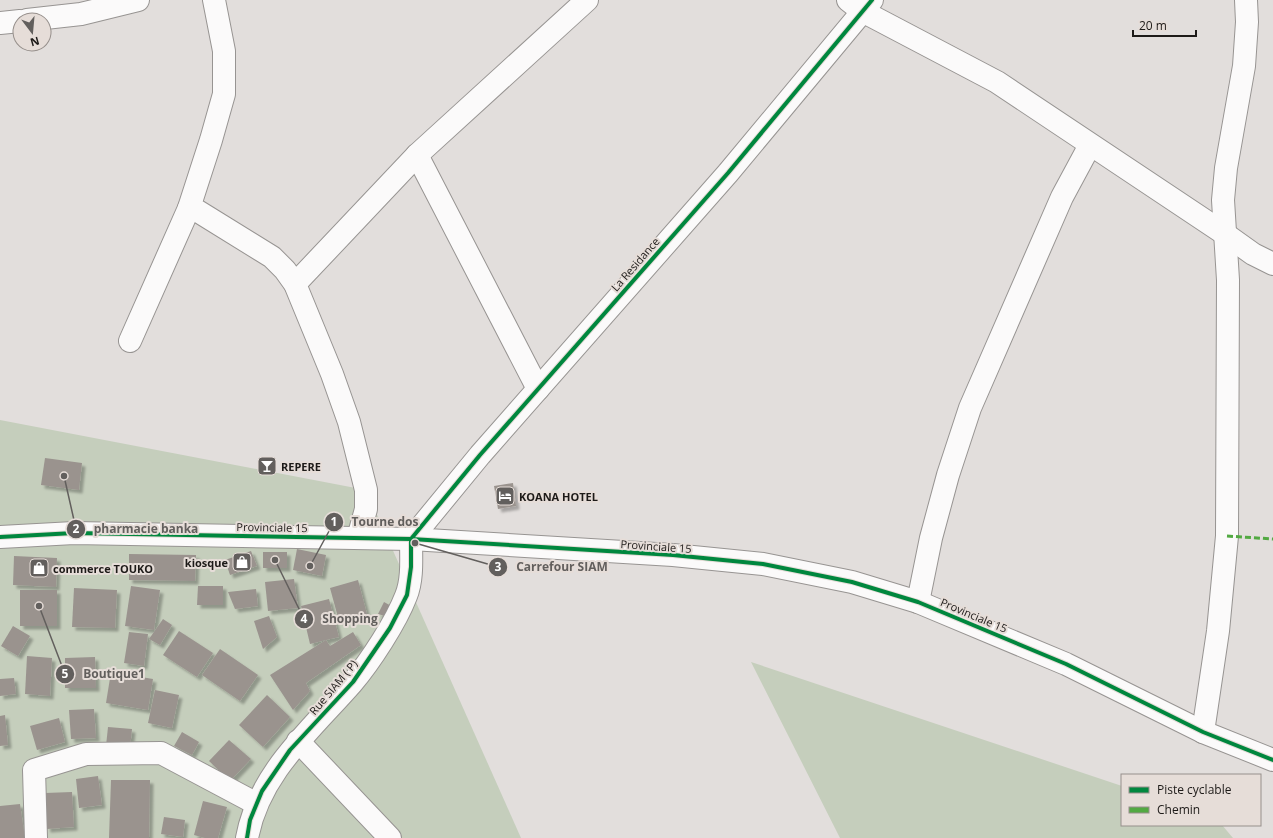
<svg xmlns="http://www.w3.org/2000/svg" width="1273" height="838" viewBox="0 0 1273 838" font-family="'Open Sans',sans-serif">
<defs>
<filter id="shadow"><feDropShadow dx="3.5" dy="3.5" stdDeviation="1" flood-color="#0004"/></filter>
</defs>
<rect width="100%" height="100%" fill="#e2dedc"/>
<g fill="#c5cebc">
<polygon points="0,420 366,490 521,838 0,838"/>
<polygon points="751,662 1122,786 1122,825 1222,825 1233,838 840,838"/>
</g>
<g fill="#9a938e" filter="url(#shadow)">
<polygon points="45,458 82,463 79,490 41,485"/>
<polygon points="513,483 516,506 498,509 494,486"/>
<polygon points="297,549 326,555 322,576 293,570"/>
<polygon points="251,551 257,566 230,575 225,560"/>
<rect x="263" y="552" width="24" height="16"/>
<polygon points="129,554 196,555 195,581 129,580"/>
<polygon points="14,556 57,558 56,587 13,585"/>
<polygon points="294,579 298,608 268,611 265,582"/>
<polygon points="358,580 367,614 339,621 330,588"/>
<polygon points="131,586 160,590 154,630 125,626"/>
<polygon points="198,586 223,586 223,605 197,605"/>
<polygon points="74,588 117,590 115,628 72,627"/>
<polygon points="256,589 258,606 235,609 228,592"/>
<rect x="20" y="590" width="37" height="36"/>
<polygon points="329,599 339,637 326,640 330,646 353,632 361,645 306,683 310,691 293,710 270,675 326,640 310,644 301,606"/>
<polygon points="384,602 393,607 385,616 378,614"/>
<polygon points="269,616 277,637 263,649 254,621"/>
<polygon points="163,619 172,625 160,645 149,639"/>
<polygon points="13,626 30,636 18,656 1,646"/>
<polygon points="179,631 213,653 197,677 163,655"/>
<polygon points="129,632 148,634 144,666 124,663"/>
<polygon points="220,649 258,675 240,701 202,675"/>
<polygon points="27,656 52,658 50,696 25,694"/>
<polygon points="95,657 96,688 65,688 65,658"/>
<polygon points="111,672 153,679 148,710 106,703"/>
<polygon points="14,678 16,694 0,696 0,679"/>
<polygon points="155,690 179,695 172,728 148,723"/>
<polygon points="267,695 290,717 263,747 239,725"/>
<polygon points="94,709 96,738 71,739 69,710"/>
<polygon points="5,715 8,745 0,746 0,716"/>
<polygon points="59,718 65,742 37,750 30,726"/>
<polygon points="108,727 132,729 130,748 106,746"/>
<polygon points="182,732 199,742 192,755 174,746"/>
<polygon points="229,740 251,759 230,781 209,761"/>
<polygon points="98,776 102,805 79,808 76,779"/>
<polygon points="111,780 150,780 149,838 109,838"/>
<polygon points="72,792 74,827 47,829 45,793"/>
<polygon points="203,801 227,807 218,838 205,838 194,835"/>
<polygon points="20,804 25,838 0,838 0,806"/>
<polygon points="164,817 185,820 183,837 161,834"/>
</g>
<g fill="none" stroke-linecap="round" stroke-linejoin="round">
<g stroke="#979492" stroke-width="24">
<g id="street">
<polyline points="214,0 224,51 224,94 211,140 189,208 196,210 272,257 285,270 295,284 332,374 349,422 366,490 366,509 358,538"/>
<polyline points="848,0 862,11 997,82 1225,234 1253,254 1273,264"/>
<polyline points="27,20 81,14 138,0"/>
<polyline points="0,23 20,21"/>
<polyline points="417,155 538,389"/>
<polyline points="295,284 417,155 587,0"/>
<polyline points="130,341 189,208"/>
<polyline points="918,602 931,538 948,475 970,408 1062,197 1090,145"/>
<polyline points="1203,732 1218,631 1227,536 1228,280 1223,200 1226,168 1244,66 1247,22 1246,0"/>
<polyline points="298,741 390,838"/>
<polyline points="36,838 34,770 86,754 161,753 257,804"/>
<path d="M247,838C259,773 310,731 352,683C370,662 396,622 406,596C413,579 411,557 411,539"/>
</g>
</g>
<g stroke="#979492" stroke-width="24">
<g id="secondary">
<polyline points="0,537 74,533 411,539 673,555 763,564 852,582 918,602 1066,664 1203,732 1273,760"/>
<polyline points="411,539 480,455 728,173 872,0"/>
</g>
</g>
<use href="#street" stroke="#fbfafa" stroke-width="22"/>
<use href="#secondary" stroke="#fbfafa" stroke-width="22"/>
<polyline stroke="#52a942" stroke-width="3" stroke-dasharray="6 3" stroke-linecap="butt" points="1227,536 1273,539"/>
<g stroke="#e6ddd8" stroke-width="6">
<g id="cycleway">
<polyline points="0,537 74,533 411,539 673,555 763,564 852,582 918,602 1066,664 1203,732 1273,760"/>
<polyline points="247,838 250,820 262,791 290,750 353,682 390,628 407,595 411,567 411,539 480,455 728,173 872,0"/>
</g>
</g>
<use href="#cycleway" stroke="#00873e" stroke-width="4"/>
</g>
<defs>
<g id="bar-square" transform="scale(1)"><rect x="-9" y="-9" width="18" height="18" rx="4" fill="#625f5d" stroke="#e6ddd8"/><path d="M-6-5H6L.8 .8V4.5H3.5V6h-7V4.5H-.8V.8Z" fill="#fff"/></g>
<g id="hotel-square" transform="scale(1)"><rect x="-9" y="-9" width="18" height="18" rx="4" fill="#625f5d" stroke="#e6ddd8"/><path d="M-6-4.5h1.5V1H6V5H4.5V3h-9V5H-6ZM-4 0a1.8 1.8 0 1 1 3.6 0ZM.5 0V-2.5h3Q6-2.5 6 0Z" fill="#fff"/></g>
<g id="shop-square" transform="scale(1)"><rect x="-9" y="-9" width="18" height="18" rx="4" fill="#625f5d" stroke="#e6ddd8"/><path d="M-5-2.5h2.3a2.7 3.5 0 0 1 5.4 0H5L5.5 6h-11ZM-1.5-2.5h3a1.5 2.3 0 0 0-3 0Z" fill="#fff"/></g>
</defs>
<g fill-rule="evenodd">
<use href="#bar-square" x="267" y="466"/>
<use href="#hotel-square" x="505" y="496"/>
<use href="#shop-square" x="242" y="562"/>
<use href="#shop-square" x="39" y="568"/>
</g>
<g text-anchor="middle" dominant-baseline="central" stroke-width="4" stroke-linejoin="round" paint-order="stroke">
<g font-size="11" fill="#1d1a18" stroke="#e6ddd8">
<text transform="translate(635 264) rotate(-49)">La Residance</text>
<text transform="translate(272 527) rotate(1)">Provinciale 15</text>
<text transform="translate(656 546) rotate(4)">Provinciale 15</text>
<text transform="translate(974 615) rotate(23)">Provinciale 15</text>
<text transform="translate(333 687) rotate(-50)">Rue SIAM ( P)</text>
</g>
<g font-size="11" font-weight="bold" fill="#1d1a18" stroke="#e6ddd8" text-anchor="start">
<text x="281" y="466">REPERE</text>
<text x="519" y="496">KOANA HOTEL</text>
<text x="228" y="562" text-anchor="end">kiosque</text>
<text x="53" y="568">commerce TOUKO</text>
</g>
</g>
<path fill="none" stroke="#625f5d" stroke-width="1.5" d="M310 566L334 522M64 476L76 529M415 543L498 567M275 560L304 619M39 606L65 674"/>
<g fill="#625f5d" stroke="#e6ddd8" stroke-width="1.5">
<circle cx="310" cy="566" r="4"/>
<circle cx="64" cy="476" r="4"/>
<circle cx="415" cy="543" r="4"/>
<circle cx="275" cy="560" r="4"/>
<circle cx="39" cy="606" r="4"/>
<circle cx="334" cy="522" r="10"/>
<circle cx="76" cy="529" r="10"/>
<circle cx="498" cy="567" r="10"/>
<circle cx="304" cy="619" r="10"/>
<circle cx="65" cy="674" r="10"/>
</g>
<g font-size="12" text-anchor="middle" font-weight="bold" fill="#fff">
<text x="334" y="526">1</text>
<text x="76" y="533">2</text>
<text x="498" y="571">3</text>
<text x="304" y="623">4</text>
<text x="65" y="678">5</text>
</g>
<g font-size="12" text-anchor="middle" font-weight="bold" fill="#625f5d" stroke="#e6ddd8" stroke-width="4" stroke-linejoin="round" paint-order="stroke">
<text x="385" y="526">Tourne dos</text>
<text x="146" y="533">pharmacie banka</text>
<text x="562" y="571">Carrefour SIAM</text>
<text x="350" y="623">Shopping</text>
<text x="114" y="678">Boutique1</text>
</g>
<rect x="1121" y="774" width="140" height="52" fill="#e6ddd8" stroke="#968f8b"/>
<rect x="1129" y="787" width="20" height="6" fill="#00873e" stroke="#968f8b"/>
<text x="1157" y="794" font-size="12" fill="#1d1a18">Piste cyclable</text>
<rect x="1129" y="807" width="20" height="6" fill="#52a942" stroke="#968f8b"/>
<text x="1157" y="814" font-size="12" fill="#1d1a18">Chemin</text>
<g transform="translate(32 32) rotate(164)"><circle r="19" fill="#e6ddd8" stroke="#968f8b"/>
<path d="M0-3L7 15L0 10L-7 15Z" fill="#625f5d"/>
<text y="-6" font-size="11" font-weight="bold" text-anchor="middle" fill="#1d1a18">N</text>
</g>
<path d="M1133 30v6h63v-6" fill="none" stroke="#1d1a18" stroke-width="2"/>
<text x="1139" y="30" font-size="12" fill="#1d1a18" stroke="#e6ddd8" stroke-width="3" paint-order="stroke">20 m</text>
</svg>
